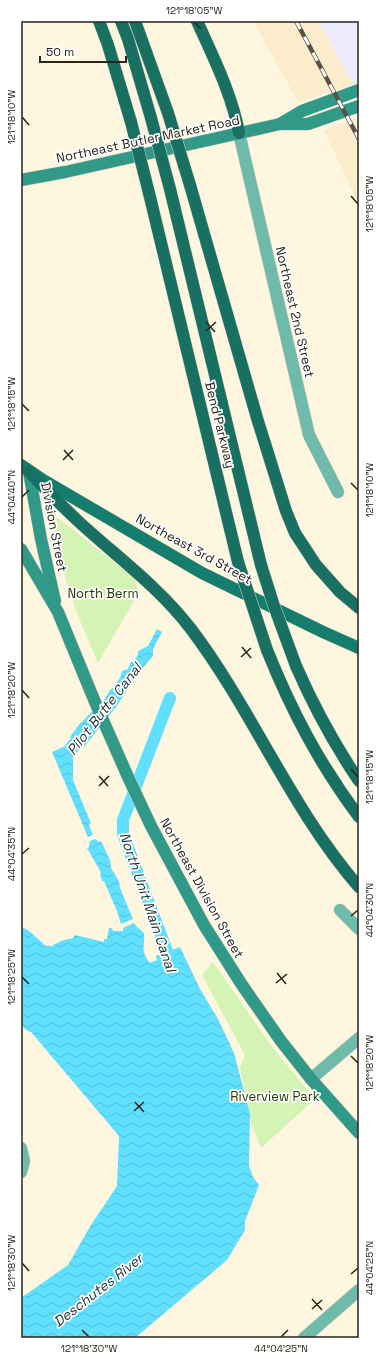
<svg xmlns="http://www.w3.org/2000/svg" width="380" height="1359" viewBox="0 0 380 1359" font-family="'Space Grotesk',sans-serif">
<defs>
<pattern id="water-waves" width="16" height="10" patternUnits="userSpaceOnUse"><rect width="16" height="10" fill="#60e0fe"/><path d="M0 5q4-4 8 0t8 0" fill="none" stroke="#53c0d9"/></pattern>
</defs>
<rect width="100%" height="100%" fill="#fff6e0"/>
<g fill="#fbedcb">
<polygon points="253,21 318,21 354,85 298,102"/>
<polygon points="359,117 359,204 324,131"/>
</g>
<polygon fill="#eceafc" points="318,21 359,21 359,82 354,85"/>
<g fill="#d3f4b4">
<polygon points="58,518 134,578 139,592 98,663 78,616 64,574 50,519"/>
<polygon points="213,962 273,1048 315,1099 261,1148 252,1126 240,1068 245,1055 202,975"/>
</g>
<g fill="url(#water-waves)">
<path d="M157,629L162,632L153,649V656L140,671L116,707L84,747L82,746L73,757V780L90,821L91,823L89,825L93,835L88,837L52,752L65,746L71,738L70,737L78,726L106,697L110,690L114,687L121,676L122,671L128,669L131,662H133C136,658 139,656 138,651L148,646Z"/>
<path d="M95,839L99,842L101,841L110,860L111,868L119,881L120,888L133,919L121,924L117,911L104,881H102L101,877L100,876C100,875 101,874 101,873C101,871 89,852 87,848L89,847L90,841Z"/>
<path d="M134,923L136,926L144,933C145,947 140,950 150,963L157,960L156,956L180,947L200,989L218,1019L234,1053L250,1114L249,1166L253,1177L259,1185L245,1221V1230L227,1260L135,1338H21V1298L68,1265L91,1225L117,1186L119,1136L31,1032C24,1030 23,1027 21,1021V927L28,930L46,946H52L61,941L73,938L75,935L104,942V939H107L109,928H112L113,931H123V928Z"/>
</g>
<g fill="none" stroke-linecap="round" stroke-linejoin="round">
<polyline stroke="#60e0fe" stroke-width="12" points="170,698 123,820 123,834 173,967"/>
<g stroke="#d8d0bd" stroke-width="13">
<g id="minor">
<polyline points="239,133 309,435 338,492"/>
<polyline points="340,910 359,929"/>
<polyline points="311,1079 359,1038"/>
<polyline points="21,1148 24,1161 21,1172"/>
<polyline points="304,1338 359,1290"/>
</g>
</g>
<g stroke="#d8d0bd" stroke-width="13">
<g id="secondary">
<polyline points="280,124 302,111 359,90"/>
<polyline points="21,180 65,172 280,124 308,124 359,106"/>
<polyline points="29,472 41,539 55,601"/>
<polyline points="21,549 58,612 95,702 128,777 151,826 204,925 242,985 281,1041 311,1079 359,1133"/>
</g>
</g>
<g stroke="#d8d0bd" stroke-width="13">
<polyline id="primary" points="21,465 43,480 202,573 323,632 359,648"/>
</g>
<g stroke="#d8d0bd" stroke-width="13">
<g id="trunk">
<polyline points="99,21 108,45 131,122"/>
<polyline points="121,21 128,39 151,118"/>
<polyline points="135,21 168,113"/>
<path d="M197,21C213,57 232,94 239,133"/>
<polyline points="190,185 257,418 286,511 295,533 316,565 340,592 359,608"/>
<polyline points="170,189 261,565"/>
<polyline points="149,193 238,562"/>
<path d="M29,472C45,489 61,505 78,521C117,557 159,587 191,629C253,711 291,809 359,887"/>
<path d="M267,650C292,712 319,763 359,817"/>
<path d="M296,666C314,707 334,744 359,781"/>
</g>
</g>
<use href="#minor" stroke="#6ebbab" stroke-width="12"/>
<use href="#secondary" stroke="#319987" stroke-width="12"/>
<use href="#primary" stroke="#157d6d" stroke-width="12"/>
<use href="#trunk" stroke="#187062" stroke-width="12"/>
<g stroke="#595447" stroke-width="4.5">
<polyline id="rail" points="296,21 359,139"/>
</g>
<use href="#rail" stroke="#fff" stroke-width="3" stroke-dasharray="9" stroke-linecap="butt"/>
<g stroke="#d8d0bd" stroke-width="13" stroke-linecap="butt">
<g id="trunk-bridge">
<polyline points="168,113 190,185"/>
<polyline points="151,118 170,189"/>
<polyline points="131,122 149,193"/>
<polyline points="238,562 267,650"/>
<polyline points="261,565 274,606 296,666"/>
</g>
</g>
<use href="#trunk-bridge" stroke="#187062" stroke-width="12"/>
</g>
<path fill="none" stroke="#29251b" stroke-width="1.5" d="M194,22L201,29M22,117L29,125M351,196L358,204M206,322L215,332M206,331L216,322M22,404L29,411M64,450L73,460M63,460L73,450M351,483L358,490M22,497L29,490M242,647L251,658M241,657L251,648M22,690L29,698M351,769L358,777M99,776L108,786M99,786L109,776M22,854L29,848M351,916L358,910M277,973L286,984M22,977L29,984M276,983L287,974M351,1056L358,1063M135,1102L144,1112M134,1111L144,1102M22,1263L29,1271M351,1274L358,1268M312,1299L322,1310M312,1309L322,1300M82,1330L89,1337M281,1337L288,1330"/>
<g text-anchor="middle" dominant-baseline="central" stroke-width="3.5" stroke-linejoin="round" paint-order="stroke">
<g font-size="13" fill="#29251b" stroke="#fff">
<text transform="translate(148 139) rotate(-12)">Northeast Butler Market Road</text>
<text transform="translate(295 312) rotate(77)">Northeast 2nd Street</text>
<text transform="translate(220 425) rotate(76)">Bend Parkway</text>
<text transform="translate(54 527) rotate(79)">Division Street</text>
<text transform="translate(194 549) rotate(29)">Northeast 3rd Street</text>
<text transform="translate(202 888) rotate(61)">Northeast Division Street</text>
</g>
<g font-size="13" fill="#243d00" stroke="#fff">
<text x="103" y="593">North Berm</text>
<text x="275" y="1096">Riverview Park</text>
</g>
<g font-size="14" font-style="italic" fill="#192f35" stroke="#fff">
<text transform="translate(104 709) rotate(-52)">Pilot Butte Canal</text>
<text transform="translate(148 902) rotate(71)">North Unit Main Canal</text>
<text transform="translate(98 1290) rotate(-38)">Deschutes River</text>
</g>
</g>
<rect width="380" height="1359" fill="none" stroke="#ffffff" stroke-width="44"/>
<path d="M40 56v6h86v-6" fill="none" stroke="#29251b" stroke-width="2"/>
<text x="46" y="56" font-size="12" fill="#29251b" stroke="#ffffff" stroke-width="3" paint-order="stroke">50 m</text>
<rect x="22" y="22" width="336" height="1315" fill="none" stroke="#29251b" stroke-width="1.5"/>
<g font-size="10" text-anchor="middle" fill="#29251b">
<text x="194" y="14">121°18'05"W</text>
<text transform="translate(11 117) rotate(-90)" y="4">121°18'10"W</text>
<text transform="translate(369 204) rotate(-90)" y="4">121°18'05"W</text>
<text transform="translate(11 404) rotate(-90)" y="4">121°18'15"W</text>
<text transform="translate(369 490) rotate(-90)" y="4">121°18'10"W</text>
<text transform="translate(11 497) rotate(-90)" y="4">44°04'40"N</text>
<text transform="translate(11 690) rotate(-90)" y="4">121°18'20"W</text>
<text transform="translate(369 777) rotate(-90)" y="4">121°18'15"W</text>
<text transform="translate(11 854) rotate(-90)" y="4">44°04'35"N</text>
<text transform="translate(369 910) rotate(-90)" y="4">44°04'30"N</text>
<text transform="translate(11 977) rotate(-90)" y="4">121°18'25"W</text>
<text transform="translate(369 1063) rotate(-90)" y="4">121°18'20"W</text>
<text transform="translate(11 1263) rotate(-90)" y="4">121°18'30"W</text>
<text transform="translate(369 1268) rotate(-90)" y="4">44°04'25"N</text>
<text x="89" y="1352">121°18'30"W</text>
<text x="281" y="1352">44°04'25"N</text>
</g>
</svg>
